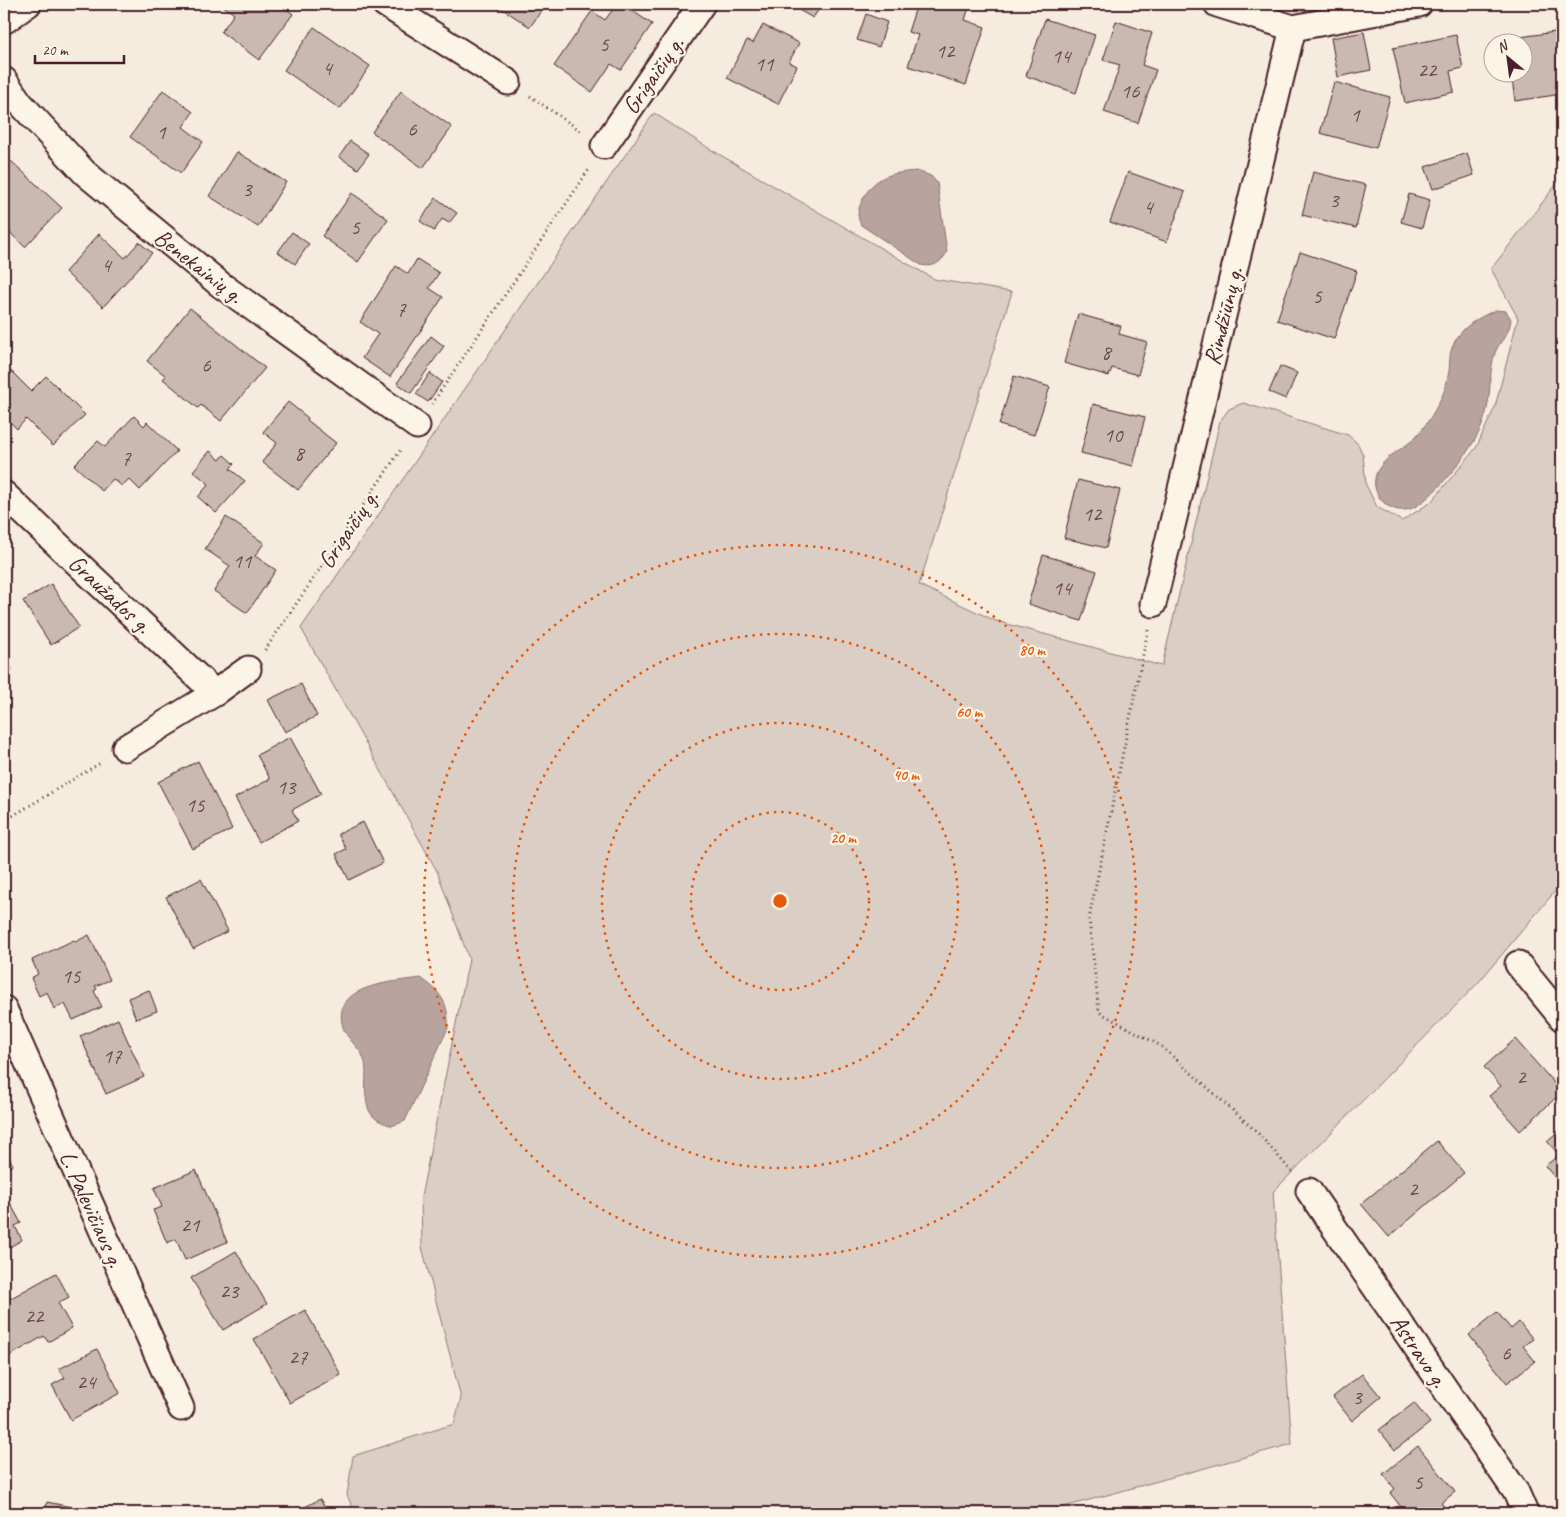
<svg xmlns="http://www.w3.org/2000/svg" width="1566" height="1517" viewBox="0 0 1566 1517" font-family="Caveat,sans-serif">
<rect width="100%" height="100%" fill="#f5ecde"/>
<filter id="ink" filterUnits="userSpaceOnUse"><feTurbulence type="fractalNoise" baseFrequency=".02" numOctaves="2"/><feDisplacementMap in="SourceGraphic" scale="10" xChannelSelector="R" yChannelSelector="G"/><feConvolveMatrix kernelMatrix="1 2 1 2 8 2 1 2 1" color-interpolation-filters="sRGB"/></filter>
<g filter="url(#ink)">
<polygon fill="#dbcec4" stroke="#927678" points="654,113 710,149 934,279 1012,292 919,585 996,621 1162,666 1220,421 1229,409 1243,403 1348,435 1358,444 1363,455 1366,485 1377,507 1402,521 1431,502 1476,448 1495,407 1518,318 1491,269 1562,177 1562,883 1478,983 1273,1192 1292,1444 1042,1513 355,1513 347,1495 353,1456 454,1424 461,1398 422,1247 421,1197 469,959 437,871 301,628"/>
<g fill="#b8a39e" stroke="#8c6e70">
<path d="M917,171L931,176L937,183L947,252C941,263 933,268 921,265L861,225C856,215 858,209 863,199C875,175 892,173 917,171Z"/>
<path d="M1496,310L1506,311L1511,319C1509,337 1500,339 1495,353C1489,370 1491,391 1487,409C1485,417 1482,427 1478,434C1469,453 1430,503 1410,509C1388,516 1366,491 1378,470C1385,458 1398,451 1409,443C1422,432 1433,415 1440,400C1445,392 1447,380 1449,371C1450,364 1449,355 1452,348C1459,328 1477,318 1496,310Z"/>
<path d="M421,978C441,992 449,1003 448,1028L405,1121C402,1122 398,1124 394,1125C391,1126 390,1125 387,1124C373,1120 367,1112 366,1097C364,1084 368,1071 364,1059C360,1047 346,1039 343,1027C330,984 394,982 421,978Z"/>
</g>
<g fill="#cab9b1" stroke="#4a1f2b">
<polygon points="221,4 280,4 293,14 259,60 221,32 234,14"/>
<polygon points="495,4 546,4 530,27"/>
<polygon points="617,4 622,4 652,24 621,70 611,64 592,92 554,66 592,11 605,20"/>
<polygon points="788,4 822,4 813,18"/>
<polygon points="917,4 970,4 965,20 985,27 966,85 908,66 918,35 908,32"/>
<polygon points="866,14 887,22 879,47 857,40"/>
<polygon points="1045,19 1095,35 1076,93 1026,76"/>
<polygon points="1116,21 1152,33 1142,65 1156,70 1138,123 1104,112 1120,65 1103,60"/>
<polygon points="763,25 799,43 789,62 797,66 778,104 727,78 747,40 753,43"/>
<polygon points="314,27 370,66 340,109 284,70"/>
<polygon points="1562,31 1562,94 1515,101 1511,72 1524,72 1524,42 1507,42 1506,39"/>
<polygon points="1364,32 1371,70 1338,77 1331,38"/>
<polygon points="1456,35 1463,68 1450,71 1454,92 1405,103 1393,48"/>
<polygon points="1334,82 1390,97 1376,148 1320,133"/>
<polygon points="163,90 193,112 183,127 203,142 181,173 130,137"/>
<polygon points="401,91 452,127 423,168 372,132"/>
<polygon points="350,141 369,154 358,169 339,157"/>
<polygon points="237,152 286,182 258,227 209,196"/>
<polygon points="1467,153 1474,175 1433,189 1425,167"/>
<polygon points="11,161 62,208 25,247 4,227 4,169"/>
<polygon points="1128,172 1185,192 1167,242 1110,222"/>
<polygon points="1313,172 1366,185 1356,228 1302,215"/>
<polygon points="352,193 388,219 358,262 322,236"/>
<polygon points="1409,194 1430,200 1422,228 1401,222"/>
<polygon points="436,198 457,213 449,223 442,219 434,231 420,221"/>
<polygon points="292,232 309,244 295,264 278,252"/>
<polygon points="99,234 125,258 139,242 152,253 103,307 65,272"/>
<polygon points="1300,252 1357,271 1334,339 1277,320"/>
<polygon points="417,259 439,273 429,288 443,297 390,377 362,358 378,334 360,322 396,266 408,274"/>
<polygon points="190,308 265,368 221,421 201,405 198,408 163,379 166,376 147,361"/>
<polygon points="1078,314 1121,326 1119,334 1147,342 1138,375 1112,368 1109,376 1064,363"/>
<polygon points="431,336 444,346 411,393 397,383"/>
<polygon points="1280,366 1297,373 1286,399 1269,392"/>
<polygon points="11,371 31,391 46,376 85,415 53,446 26,419 17,429 4,416 4,379"/>
<polygon points="430,373 442,382 428,402 416,394"/>
<polygon points="1014,376 1050,387 1034,435 999,425"/>
<polygon points="288,402 308,418 307,420 336,443 298,490 262,462 277,443 263,432"/>
<polygon points="1093,404 1145,417 1133,466 1081,453"/>
<polygon points="134,416 144,426 147,422 177,451 140,490 129,479 122,486 113,479 102,491 74,465 98,441 105,447"/>
<polygon points="210,451 220,460 224,455 234,464 230,469 245,481 216,513 198,497 209,484 193,471"/>
<polygon points="1078,480 1120,490 1106,548 1064,538"/>
<polygon points="226,517 264,543 255,556 276,570 247,613 214,591 230,566 205,549"/>
<polygon points="1043,555 1097,571 1081,621 1028,604"/>
<polygon points="51,584 79,627 51,645 23,601"/>
<polygon points="4,655 12,669 4,674"/>
<polygon points="301,684 317,716 285,732 268,700"/>
<polygon points="290,737 321,794 292,810 298,821 259,842 235,798 270,779 257,755"/>
<polygon points="198,761 232,829 193,849 158,782"/>
<polygon points="363,822 383,863 349,880 336,854 346,849 338,834"/>
<polygon points="201,879 228,931 193,949 166,897"/>
<polygon points="89,935 110,980 95,986 97,989 94,991 102,1007 73,1020 65,1004 54,1009 47,992 39,996 31,978 38,974 32,960 74,940 75,942"/>
<polygon points="149,990 157,1011 136,1019 128,998"/>
<polygon points="118,1019 144,1077 106,1094 80,1036"/>
<polygon points="1515,1039 1562,1092 1520,1131 1489,1096 1501,1086 1484,1067"/>
<polygon points="1562,1128 1562,1186 1545,1166 1559,1155 1547,1141"/>
<polygon points="1437,1141 1464,1173 1389,1237 1361,1204"/>
<polygon points="4,1147 13,1165 4,1170"/>
<polygon points="196,1170 227,1242 185,1260 176,1239 167,1243 153,1210 162,1207 154,1188"/>
<polygon points="4,1192 21,1223 15,1226 22,1240 4,1250"/>
<polygon points="236,1251 267,1304 223,1330 191,1278"/>
<polygon points="56,1273 69,1297 58,1303 72,1328 48,1342 44,1336 4,1359 4,1302"/>
<polygon points="305,1310 341,1375 290,1403 254,1339"/>
<polygon points="1497,1312 1511,1329 1519,1322 1533,1339 1523,1346 1535,1361 1507,1383 1469,1335"/>
<polygon points="97,1349 120,1393 71,1420 52,1385 65,1378 59,1369"/>
<polygon points="1362,1374 1381,1397 1352,1421 1333,1397"/>
<polygon points="1414,1403 1430,1423 1395,1450 1379,1430"/>
<polygon points="1418,1446 1455,1492 1441,1503 1447,1510 1443,1513 1406,1513 1390,1493 1395,1489 1383,1474"/>
<polygon points="320,1499 328,1513 303,1513 301,1509"/>
<polygon points="47,1502 100,1513 45,1513"/>
</g>
<g fill="none" stroke-linecap="round" stroke-linejoin="round">
<g stroke="#4a1f2b" stroke-width="29">
<g id="minor">
<polyline points="385,4 508,82"/>
<polyline points="1217,4 1293,28 1419,4"/>
<polyline points="4,21 28,4"/>
<polyline points="4,80 20,103 85,173 221,285 417,426"/>
<polyline points="604,146 702,4"/>
<polyline points="4,494 215,693"/>
<polyline points="1153,604 1293,28"/>
<polyline points="125,748 215,693 248,669"/>
<polyline points="1518,964 1562,1018"/>
<polyline points="4,1009 181,1408"/>
<polyline points="1309,1191 1516,1492 1525,1513"/>
</g>
</g>
<g stroke="#4a1f2b" stroke-width="3" stroke-dasharray="1 4" stroke-linecap="butt">
<polyline points="530,96 581,131"/>
<polyline points="432,404 590,168"/>
<polyline points="1148,630 1089,919 1099,1012 1161,1046 1257,1132 1292,1172"/>
<polyline points="265,650 402,448"/>
<polyline points="4,821 102,762"/>
</g>
<use href="#minor" stroke="#fcf5e5" stroke-width="25"/>
</g>
</g>
<g fill="none" stroke="#e8590c" stroke-width="2.5" stroke-dasharray="2.5 5">
<circle cx="780" cy="901" r="89"/>
<circle cx="780" cy="901" r="178"/>
<circle cx="780" cy="901" r="267"/>
<circle cx="780" cy="901" r="356"/>
</g>
<g text-anchor="middle" dominant-baseline="central" stroke-width="4.5" stroke-linejoin="round" paint-order="stroke">
<g font-size="21" fill="#6a464c">
<text x="604" y="44">5</text>
<text x="945" y="51">12</text>
<text x="1061" y="56">14</text>
<text x="764" y="64">11</text>
<text x="327" y="68">4</text>
<text x="1427" y="70">22</text>
<text x="1130" y="91">16</text>
<text x="1355" y="115">1</text>
<text x="412" y="129">6</text>
<text x="161" y="132">1</text>
<text x="247" y="189">3</text>
<text x="1334" y="200">3</text>
<text x="1148" y="207">4</text>
<text x="355" y="227">5</text>
<text x="106" y="265">4</text>
<text x="1317" y="296">5</text>
<text x="401" y="309">7</text>
<text x="1106" y="352">8</text>
<text x="206" y="365">6</text>
<text x="1113" y="435">10</text>
<text x="299" y="453">8</text>
<text x="126" y="458">7</text>
<text x="1092" y="514">12</text>
<text x="242" y="561">11</text>
<text x="1062" y="588">14</text>
<text x="286" y="787">13</text>
<text x="195" y="805">15</text>
<text x="71" y="976">15</text>
<text x="112" y="1056">17</text>
<text x="1521" y="1077">2</text>
<text x="1413" y="1189">2</text>
<text x="190" y="1225">21</text>
<text x="229" y="1291">23</text>
<text x="34" y="1316">22</text>
<text x="1506" y="1353">6</text>
<text x="298" y="1357">27</text>
<text x="86" y="1382">24</text>
<text x="1357" y="1397">3</text>
<text x="1418" y="1482">5</text>
</g>
<g font-size="24" fill="#4a1f2b" stroke="#fcf5e5">
<text transform="translate(653 75) rotate(-55)">Grigaičių g.</text>
<text transform="translate(199 266) rotate(38)">Benekainių g.</text>
<text transform="translate(1223 316) rotate(-76)">Rimdžiūnų g.</text>
<text transform="translate(348 529) rotate(-56)">Grigaičių g.</text>
<text transform="translate(110 594) rotate(43)">Graužados g.</text>
<text transform="translate(92 1209) rotate(66)">L. Palevičiaus g.</text>
<text transform="translate(1419 1351) rotate(56)">Astravo g.</text>
</g>
</g>
<circle cx="780" cy="901" r="8" fill="#e8590c" stroke="#fcf5e5" stroke-width="2.5"/>
<g font-size="15" text-anchor="middle" font-weight="bold" fill="#e8590c" stroke="#fcf5e5" stroke-width="4.5" stroke-linejoin="round" paint-order="stroke">
<text x="1032" y="655">80 m</text>
<text x="969" y="717">60 m</text>
<text x="906" y="780">40 m</text>
<text x="843" y="843">20 m</text>
</g>
<rect width="1566" height="1517" fill="none" stroke="#fcf5e5" stroke-width="20"/>
<rect x="10" y="10" width="1546" height="1497" fill="none" stroke="#4a1f2b" stroke-width="2" filter="url(#ink)"/>
<g transform="translate(1508 58) rotate(331)"><circle r="24" fill="#fcf5e5" stroke="#b59f9b"/>
<path d="M0-4L9 19L0 12L-9 19Z" fill="#4a1f2b"/>
<text y="-8" font-size="14" font-weight="bold" text-anchor="middle" fill="#4a1f2b">N</text>
</g>
<path d="M35 55v8h89v-8" fill="none" stroke="#4a1f2b" stroke-width="2.5"/>
<text x="42" y="55" font-size="15" fill="#4a1f2b" stroke="#fcf5e5" stroke-width="4" paint-order="stroke">20 m</text>
</svg>
